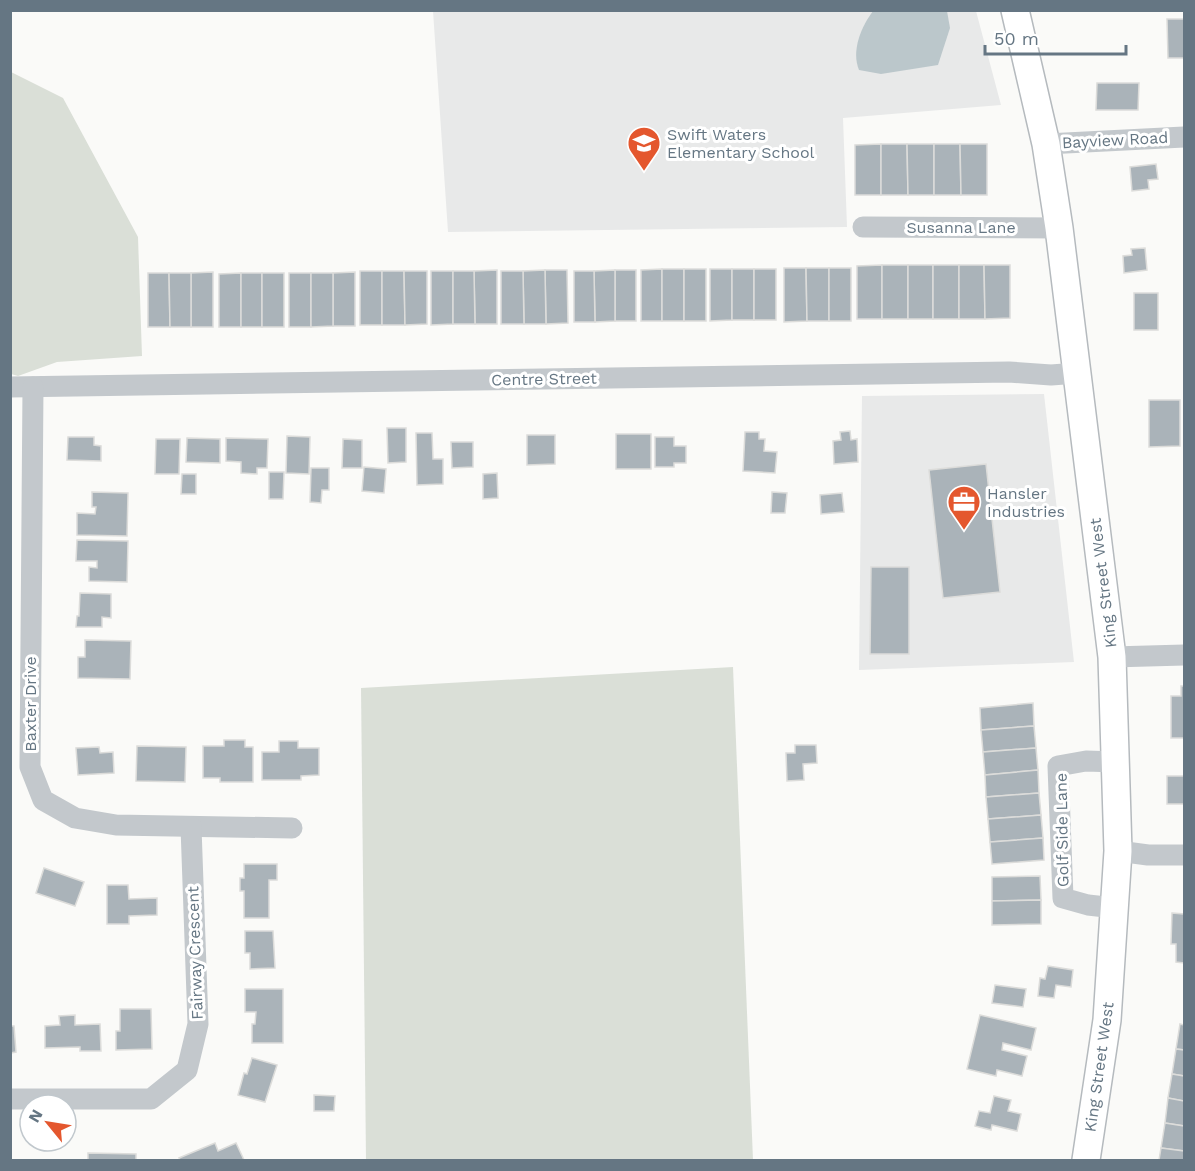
<svg xmlns="http://www.w3.org/2000/svg" width="1195" height="1171" viewBox="0 0 1195 1171" font-family="'Work Sans',sans-serif">
<rect width="100%" height="100%" fill="#fafaf8"/>
<g fill="#e8e9e9">
<polygon points="433,11 976,11 1001,105 843,118 847,227 448,232"/>
<polygon points="1044,394 1074,662 859,670 862,396"/>
</g>
<g fill="#dadfd7">
<polygon points="11,72 63,98 138,237 142,356 57,362 18,376 11,374"/>
<polygon points="733,667 753,1160 366,1160 361,688"/>
</g>
<path fill="#bbc7cb" d="M874,10L947,11L950,28L938,65L881,74L859,70C851,51 861,26 874,10Z"/>
<g fill="#aab3b9" stroke="#dcdcda" stroke-width="1.5">
<polygon points="1167,19 1184,19 1184,58 1168,58"/>
<polygon points="1097,83 1139,83 1138,110 1096,110"/>
<polygon points="881,144 881,195 855,195 855,145"/>
<polygon points="881,144 907,144 908,195 881,195"/>
<polygon points="907,144 934,144 934,195 908,195"/>
<polygon points="934,144 960,144 961,195 934,195"/>
<polygon points="960,144 987,144 987,195 961,195"/>
<polygon points="1156,164 1158,179 1148,180 1149,189 1132,191 1130,167"/>
<polygon points="1145,248 1147,270 1124,273 1123,256 1132,255 1131,249"/>
<polygon points="882,265 882,319 857,319 857,266"/>
<rect x="882" y="265" width="26" height="54"/>
<rect x="908" y="265" width="25" height="54"/>
<rect x="933" y="265" width="26" height="54"/>
<polygon points="959,265 984,265 985,319 959,319"/>
<polygon points="984,265 1010,265 1010,318 985,319"/>
<polygon points="784,268 806,268 807,321 784,322"/>
<polygon points="806,268 829,268 829,321 807,321"/>
<rect x="829" y="268" width="22" height="53"/>
<polygon points="662,269 662,321 641,321 641,270"/>
<rect x="662" y="269" width="22" height="52"/>
<rect x="684" y="269" width="22" height="52"/>
<polygon points="710,269 732,269 732,320 710,321"/>
<rect x="732" y="269" width="22" height="51"/>
<rect x="754" y="269" width="22" height="51"/>
<polygon points="497,270 497,324 475,324 474,271"/>
<polygon points="545,270 567,270 568,323 546,324"/>
<polygon points="545,270 546,324 524,324 523,271"/>
<rect x="615" y="270" width="21" height="51"/>
<polygon points="615,270 615,321 595,322 594,271"/>
<rect x="360" y="271" width="22" height="54"/>
<polygon points="382,271 404,271 405,325 382,325"/>
<polygon points="404,271 427,271 427,324 405,325"/>
<polygon points="431,271 453,271 453,324 431,325"/>
<polygon points="453,271 474,271 475,324 453,324"/>
<polygon points="501,271 523,271 524,324 501,324"/>
<polygon points="574,271 594,271 595,322 574,322"/>
<polygon points="213,272 213,327 191,327 191,273"/>
<polygon points="355,272 355,326 333,326 333,273"/>
<polygon points="148,273 169,273 170,327 148,327"/>
<polygon points="169,273 191,273 191,327 170,327"/>
<polygon points="241,273 241,327 219,327 219,274"/>
<rect x="241" y="273" width="21" height="54"/>
<rect x="262" y="273" width="22" height="54"/>
<rect x="289" y="273" width="22" height="54"/>
<polygon points="311,273 333,273 333,326 311,327"/>
<rect x="1134" y="293" width="24" height="37"/>
<polygon points="1149,400 1180,400 1180,446 1149,447"/>
<polygon points="387,428 406,428 406,462 388,463"/>
<polygon points="850,431 851,440 857,439 858,462 834,464 833,441 841,440 840,432"/>
<polygon points="745,432 759,432 759,439 765,439 764,451 777,452 775,473 743,471"/>
<polygon points="416,433 432,433 433,459 443,459 443,484 417,485"/>
<rect x="616" y="434" width="35" height="35"/>
<polygon points="527,435 555,435 555,464 527,465"/>
<polygon points="287,436 310,437 309,474 286,473"/>
<polygon points="68,437 94,437 94,445 101,446 101,461 67,460"/>
<polygon points="655,437 674,437 674,446 686,446 686,463 674,463 674,467 655,467"/>
<polygon points="187,438 220,439 220,463 186,462"/>
<polygon points="226,438 268,439 267,468 257,468 257,474 241,473 241,462 226,461"/>
<polygon points="156,439 180,439 179,474 155,474"/>
<polygon points="343,439 362,440 362,468 342,468"/>
<polygon points="451,442 473,442 473,467 452,468"/>
<polygon points="986,464 1000,592 943,598 929,470"/>
<polygon points="364,467 386,469 384,493 362,491"/>
<polygon points="311,468 329,468 329,490 322,490 321,503 310,502"/>
<polygon points="269,472 284,472 283,499 269,499"/>
<polygon points="497,473 498,498 483,499 483,474"/>
<polygon points="182,474 196,474 196,494 181,494"/>
<polygon points="92,492 128,493 127,536 77,535 77,513 95,514 96,507 92,507"/>
<polygon points="772,492 787,493 785,513 771,513"/>
<polygon points="842,493 844,512 821,514 820,495"/>
<polygon points="77,540 128,541 127,582 89,581 89,567 97,568 97,561 76,561"/>
<polygon points="871,567 909,567 909,654 870,654"/>
<polygon points="80,593 111,594 111,618 102,617 102,627 76,627 77,616 79,616"/>
<polygon points="85,640 131,641 130,679 78,678 78,657 85,657"/>
<polygon points="1181,686 1184,686 1184,738 1171,738 1171,696 1181,696"/>
<polygon points="1033,703 1034,726 981,730 980,708"/>
<polygon points="1034,726 1036,748 983,752 981,730"/>
<polygon points="224,740 245,740 245,747 253,747 253,782 220,782 220,778 203,778 203,746 224,746"/>
<polygon points="279,741 298,741 298,748 319,748 319,775 301,776 301,780 262,780 262,752 279,752"/>
<polygon points="795,745 816,745 817,763 803,764 804,780 787,781 786,753 795,753"/>
<polygon points="137,746 186,747 185,782 136,781"/>
<polygon points="99,747 100,753 113,752 114,773 78,775 76,748"/>
<polygon points="1036,748 1038,770 985,775 983,752"/>
<polygon points="1038,770 1039,793 986,797 985,775"/>
<rect x="1167" y="776" width="17" height="28"/>
<polygon points="1039,793 1041,815 988,819 986,797"/>
<polygon points="1041,815 1043,838 990,842 988,819"/>
<polygon points="1043,838 1044,860 992,864 990,842"/>
<polygon points="244,864 277,864 277,880 269,880 269,918 244,918 244,891 240,891 240,878 244,878"/>
<polygon points="44,868 84,882 75,906 36,893"/>
<polygon points="1040,876 1041,900 992,901 992,877"/>
<polygon points="107,885 128,885 129,899 157,898 157,915 129,916 129,924 107,924"/>
<polygon points="1041,900 1041,924 992,925 992,901"/>
<polygon points="1172,913 1184,914 1184,963 1176,962 1176,944 1171,944"/>
<polygon points="245,931 273,931 275,968 250,969 250,953 245,953"/>
<polygon points="1048,966 1073,970 1071,987 1056,985 1054,998 1038,996 1040,978 1045,979"/>
<polygon points="995,985 1026,989 1023,1007 992,1003"/>
<polygon points="245,989 283,989 283,1043 252,1043 252,1024 255,1024 256,1012 245,1012"/>
<polygon points="120,1009 151,1009 152,1049 116,1050 116,1031 120,1031"/>
<polygon points="75,1015 75,1025 100,1024 101,1051 80,1051 80,1047 45,1048 45,1026 60,1025 59,1016"/>
<polygon points="980,1015 1036,1028 1031,1050 1003,1043 1002,1050 1027,1056 1022,1076 997,1070 996,1076 967,1069"/>
<polygon points="1180,1024 1184,1025 1184,1050 1176,1049"/>
<polygon points="10,1026 14,1026 16,1052 10,1053"/>
<polygon points="1176,1049 1184,1050 1184,1076 1172,1074"/>
<polygon points="252,1058 277,1065 265,1102 238,1095 244,1073 247,1074"/>
<polygon points="1172,1074 1184,1076 1184,1101 1168,1098"/>
<polygon points="314,1095 335,1096 334,1111 314,1111"/>
<polygon points="994,1096 1011,1100 1008,1111 1021,1114 1017,1131 992,1125 991,1130 975,1126 979,1111 990,1113"/>
<polygon points="1168,1098 1184,1101 1184,1126 1165,1123"/>
<polygon points="1165,1123 1184,1126 1184,1151 1161,1148"/>
<polygon points="215,1143 218,1151 236,1143 244,1160 180,1160 179,1158"/>
<polygon points="1161,1148 1184,1151 1184,1160 1159,1160"/>
<polygon points="88,1153 136,1154 136,1160 88,1160"/>
</g>
<g fill="none" stroke-linecap="round" stroke-linejoin="round">
<g stroke="#b5babe" stroke-width="30">
<polyline id="major" points="1015,10 1046,144 1059,228 1112,657 1118,851 1107,1020 1086,1160"/>
</g>
<g stroke="#c3c8cc" stroke-width="21">
<polyline points="1046,144 1184,137"/>
<polyline points="863,227 1059,228"/>
<polyline points="10,387 1009,372 1051,375 1078,373"/>
<polyline points="33,387 30,767 43,800 75,818 116,825 292,828"/>
<polyline points="1112,657 1184,655"/>
<polyline points="1118,851 1148,855 1184,855"/>
<polyline points="1115,908 1088,905 1063,898 1058,766 1086,761 1116,762"/>
<polyline points="10,1099 151,1099 187,1070 198,1024 191,827"/>
</g>
<use href="#major" stroke="#fff" stroke-width="27"/>
</g>
<defs>
<g id="school-pin" transform="scale(1.725)"><path d="M0 17L-7.5 6A9.5 9.5 0 1 1 7.5 6Z" fill="#e4572e" stroke="#fff"/><path d="M0-5L7-2L0 1L-7-2ZM-4 1L0 2.5L4 1V4Q0 6-4 4Z" fill="#fff"/></g>
<g id="office-pin" transform="scale(1.725)"><path d="M0 17L-7.5 6A9.5 9.5 0 1 1 7.5 6Z" fill="#e4572e" stroke="#fff"/><path d="M-6-3h4V-5.5h4V-3h4V5H-6ZM-1-4.5V-3h2v-1.5ZM-6 0V1H6V0Z" fill="#fff"/></g>
</defs>
<g fill-rule="evenodd">
<use href="#school-pin" x="644" y="143"/>
<use href="#office-pin" x="964" y="502"/>
</g>
<g text-anchor="middle" dominant-baseline="central" stroke-width="6" stroke-linejoin="round" paint-order="stroke">
<g font-size="16" fill="#657683" stroke="#fff" text-anchor="start">
<text x="667" y="134">Swift Waters<tspan x="667" dy="18">Elementary School</tspan></text>
<text x="987" y="493">Hansler<tspan x="987" dy="18">Industries</tspan></text>
</g>
<g font-size="16" fill="#657683" stroke="#fff">
<text transform="translate(1115 140) rotate(-3)">Bayview Road</text>
<text x="961" y="227">Susanna Lane</text>
<text transform="translate(544 379) rotate(-1)">Centre Street</text>
<text transform="translate(1103 583) rotate(-97)">King Street West</text>
<text transform="translate(30 704) rotate(-90)">Baxter Drive</text>
<text transform="translate(1062 830) rotate(-91)">Golf Side Lane</text>
<text transform="translate(195 953) rotate(-92)">Fairway Crescent</text>
<text transform="translate(1099 1067) rotate(-82)">King Street West</text>
</g>
</g>
<rect width="1195" height="1171" fill="none" stroke="#657683" stroke-width="24"/>
<g transform="translate(48 1123) rotate(300)"><circle r="28" fill="#ffffff" stroke="#c1c8cd" stroke-width="1.5"/>
<path d="M0-4.5L10 22L0 15L-10 22Z" fill="#e4572e"/>
<text y="-9" font-size="16" font-weight="bold" text-anchor="middle" fill="#657683">N</text>
</g>
<path d="M985 45v9h141v-9" fill="none" stroke="#657683" stroke-width="3"/>
<text x="994" y="45" font-size="18" fill="#657683" stroke="#ffffff" stroke-width="4.5" paint-order="stroke">50 m</text>
</svg>
